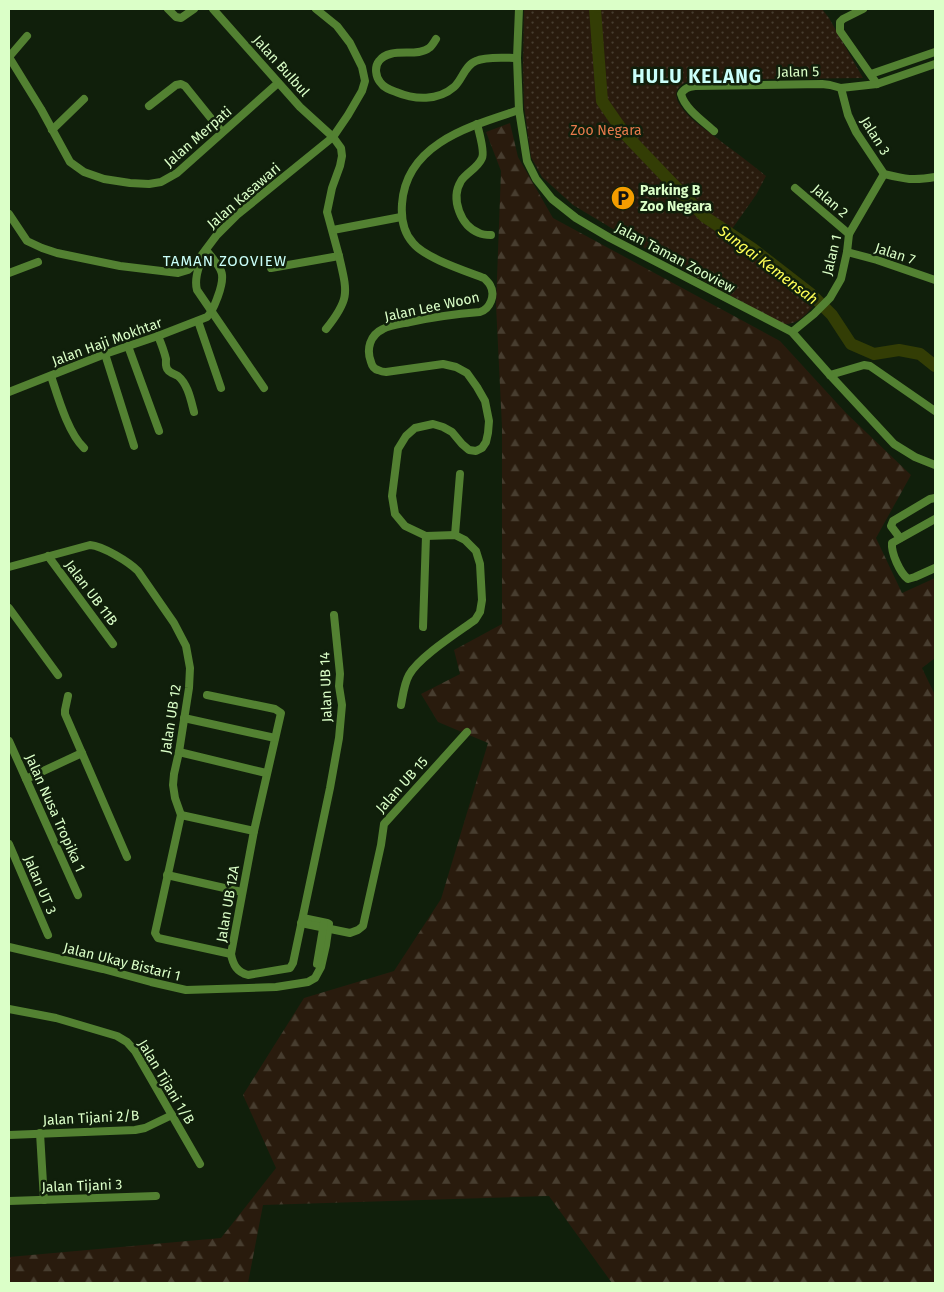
<svg xmlns="http://www.w3.org/2000/svg" width="944" height="1292" viewBox="0 0 944 1292" font-family="'Fira Sans',sans-serif">
<defs>
<pattern id="forest-firs" width="22" height="20" patternUnits="userSpaceOnUse" patternTransform="scale(1.25)"><rect width="22" height="20" fill="#291b0d"/><path d="M5 1l3.5 6h-7zM16 11l3.5 6h-7z" fill="#473d2f"/></pattern>
<pattern id="park-dots" width="8" height="8" patternUnits="userSpaceOnUse" patternTransform="scale(1.25)"><rect width="8" height="8" fill="#291b0d"/><path d="M2 2h.1M6 6h.1" fill="none" stroke="#473d2f" stroke-width="1.8" stroke-linecap="round"/></pattern>
</defs>
<rect width="100%" height="100%" fill="#101f0b"/>
<polygon fill="url(#forest-firs)" points="510,123 518,157 553,218 780,341 846,413 911,475 876,538 902,593 935,578 935,658 922,668 935,695 935,1283 612,1283 549,1196 263,1205 248,1283 9,1283 9,1257 221,1238 276,1168 243,1095 304,998 394,971 441,899 488,743 438,722 421,694 460,674 454,650 502,624 502,427 496,305 501,171 486,132"/>
<path fill="url(#park-dots)" d="M524,9H822L829,18L863,78L696,80C681,81 670,91 680,105C688,118 702,127 714,136C731,149 749,162 766,176L756,195L727,236L789,275L819,299C809,311 799,326 782,324L653,253L573,205L542,177L531,157L524,106L523,66Z"/>
<g fill="none" stroke-linecap="round" stroke-linejoin="round">
<polyline stroke="#333d05" stroke-width="12" points="595,9 602,101 624,133 668,179 705,217 753,249 811,294 832,315 851,344 874,354 899,350 920,354 935,366"/>
<g stroke="#538132" stroke-width="8">
<polyline points="168,9 176,17 181,18 194,9"/>
<polyline points="213,9 300,107 333,137 341,148 342,156 340,166 332,188 327,212 339,256 271,268"/>
<polyline points="519,9 517,58 519,110 527,161 536,179 552,199 576,218 610,238 792,332 830,375 894,444 915,457 935,465"/>
<polyline points="863,9 843,19 840,22 840,31 877,84"/>
<path d="M436,39C434,42 432,46 429,48C417,58 390,46 379,61C374,67 376,77 380,82C384,88 390,90 396,92C415,100 438,101 454,87C462,80 465,65 476,61C486,56 506,58 517,58"/>
<polyline points="9,57 41,109 70,162 84,172 104,179 130,183 149,184 161,182 177,173 278,83"/>
<polyline points="9,57 27,36"/>
<polyline points="871,74 935,52"/>
<path d="M841,88L848,115L856,132L884,174C905,179 913,181 935,177"/>
<polyline points="149,106 176,85 181,84 185,86 222,132"/>
<path d="M477,124C479,132 485,152 482,158C478,168 466,173 461,181C450,199 461,226 479,233C483,235 487,235 491,235"/>
<polyline points="52,130 84,99"/>
<path d="M714,131C703,121 685,109 681,94C684,88 689,87 695,86L822,84L830,85L841,88L877,84L935,64"/>
<polyline points="795,188 849,234"/>
<polyline points="9,214 27,241 42,248 57,253 120,266 178,273 188,270 195,264 216,236 237,215 333,137 348,115 362,91 365,81 362,67 350,43 337,26 316,9"/>
<polyline points="333,230 401,217"/>
<polyline points="847,252 877,260 935,280"/>
<path d="M202,257C199,267 194,279 197,290L264,388"/>
<polyline points="9,273 38,262"/>
<polyline points="198,321 221,388"/>
<path d="M326,329C351,298 347,292 339,256"/>
<polyline points="792,332 814,314 830,298 841,279 847,252 849,234 884,174"/>
<path d="M158,336C161,343 164,351 166,359C166,363 165,367 168,370C170,373 175,374 178,376C188,384 191,401 194,412"/>
<polyline points="128,346 159,431"/>
<polyline points="105,354 134,446"/>
<polyline points="830,375 864,365 870,366 935,411"/>
<path d="M51,376C58,397 68,433 84,448"/>
<path d="M9,392L105,354L158,336L207,317C213,311 215,304 218,296C227,271 221,269 206,250"/>
<path d="M935,519L892,543C891,553 900,573 908,579L915,577L935,568"/>
<polyline points="455,535 460,474"/>
<polyline points="900,538 891,526 893,521 930,499 935,498"/>
<polyline points="48,556 113,644"/>
<path d="M9,567L90,545C103,546 129,562 138,571L174,623L186,646L190,668L189,688L179,752L174,774L173,785L175,798L181,815L155,933L158,938L231,954"/>
<polyline points="9,608 58,675"/>
<polyline points="423,627 426,536"/>
<path d="M207,695L275,709L281,713L254,831L231,954C233,965 237,972 248,975L290,968L293,963L330,788L339,738L342,705L339,686L340,674L334,615"/>
<polyline points="68,696 65,710 65,714 127,857"/>
<path d="M401,705C403,695 404,684 409,675C419,657 457,633 475,620L480,612L482,600L480,564L476,551L465,540L455,535L426,536L405,526L395,514L392,496L398,449L406,436L415,428L433,424L443,427L452,432L462,444L469,450L476,451L482,448L486,442L488,433L489,421L485,401L477,387L467,373L456,367L443,364L386,372C383,372 380,371 378,370C374,369 372,366 371,362C366,349 370,335 383,329C391,325 401,324 410,322C433,317 456,314 480,312C490,309 496,295 490,285C489,283 485,279 484,278C466,271 425,258 413,243C403,232 401,218 402,204C406,143 471,126 519,110"/>
<polyline points="184,718 275,738"/>
<polyline points="9,741 78,895"/>
<polyline points="179,752 266,773"/>
<polyline points="26,779 82,753"/>
<polyline points="181,815 254,831"/>
<polyline points="9,844 48,935"/>
<polyline points="167,875 242,892"/>
<polyline points="303,918 327,923"/>
<polyline points="301,923 350,933 358,930 363,926 381,845 384,824 467,732"/>
<polyline points="9,947 103,969 151,982 186,990 276,987 308,982 315,978 321,967 326,945 329,924"/>
<polyline points="317,964 324,923"/>
<polyline points="9,1009 56,1018 117,1036 127,1042 135,1051 200,1164"/>
<polyline points="40,1133 44,1200"/>
<polyline points="9,1135 135,1130 145,1128 172,1115"/>
<polyline points="9,1201 156,1196"/>
</g>
</g>
<defs>
<g id="parking-disc" transform="scale(1.25)"><circle r="9.5" fill="#f39d00" stroke="#101f0b"/><path d="M-3.5-5.5H1a3.5 3.5 0 0 1 0 7H-1V5.5H-3.5ZM-1-3.4V-.6H.8a1.4 1.4 0 0 0 0-2.8Z" fill="#111"/></g>
</defs>
<g fill-rule="evenodd">
<use href="#parking-disc" x="623" y="198"/>
</g>
<g text-anchor="middle" dominant-baseline="central" stroke-width="5" stroke-linejoin="round" paint-order="stroke">
<g font-size="14" fill="#dbffc8" stroke="#101f0b">
<text transform="translate(281 66) rotate(48)">Jalan Bulbul</text>
<text transform="translate(798 72) rotate(-1)">Jalan 5</text>
<text transform="translate(875 136) rotate(58)">Jalan 3</text>
<text transform="translate(198 137) rotate(-41)">Jalan Merpati</text>
<text transform="translate(244 196) rotate(-41)">Jalan Kasawari</text>
<text transform="translate(830 201) rotate(41)">Jalan 2</text>
<text transform="translate(895 254) rotate(18)">Jalan 7</text>
<text transform="translate(832 255) rotate(-76)">Jalan 1</text>
<text transform="translate(675 258) rotate(28)">Jalan Taman Zooview</text>
<text transform="translate(432 307) rotate(-12)">Jalan Lee Woon</text>
<text transform="translate(107 342) rotate(-20)">Jalan Haji Mokhtar</text>
<text transform="translate(91 593) rotate(53)">Jalan UB 11B</text>
<text transform="translate(326 687) rotate(-92)">Jalan UB 14</text>
<text transform="translate(171 719) rotate(-81)">Jalan UB 12</text>
<text transform="translate(402 785) rotate(-48)">Jalan UB 15</text>
<text transform="translate(55 813) rotate(66)">Jalan Nusa Tropika 1</text>
<text transform="translate(40 885) rotate(67)">Jalan UT 3</text>
<text transform="translate(228 904) rotate(-80)">Jalan UB 12A</text>
<text transform="translate(122 962) rotate(14)">Jalan Ukay Bistari 1</text>
<text transform="translate(166 1082) rotate(59)">Jalan Tijani 1/B</text>
<text transform="translate(91 1118) rotate(-3)">Jalan Tijani 2/B</text>
<text transform="translate(82 1186) rotate(-2)">Jalan Tijani 3</text>
</g>
<g font-size="14" fill="#e77a4c" stroke="#101f0b">
<text x="606" y="130">Zoo Negara</text>
</g>
<g font-size="14" font-weight="bold" fill="#dbffc8" stroke="#101f0b" text-anchor="start">
<text x="640" y="190">Parking B<tspan x="640" dy="16">Zoo Negara</tspan></text>
</g>
<g font-size="15" letter-spacing="1" fill="#cafffa" stroke="#101f0b">
<text x="225" y="261">TAMAN ZOOVIEW</text>
</g>
<g font-size="15" font-style="italic" fill="#feff56" stroke="#101f0b">
<text transform="translate(768 265) rotate(37)">Sungai Kemensah</text>
</g>
<g font-size="19" font-weight="bold" letter-spacing="1" fill="#cafffa" stroke="#101f0b">
<text x="697" y="76">HULU KELANG</text>
</g>
</g>
<rect width="944" height="1292" fill="none" stroke="#dbffc8" stroke-width="20"/>
</svg>
